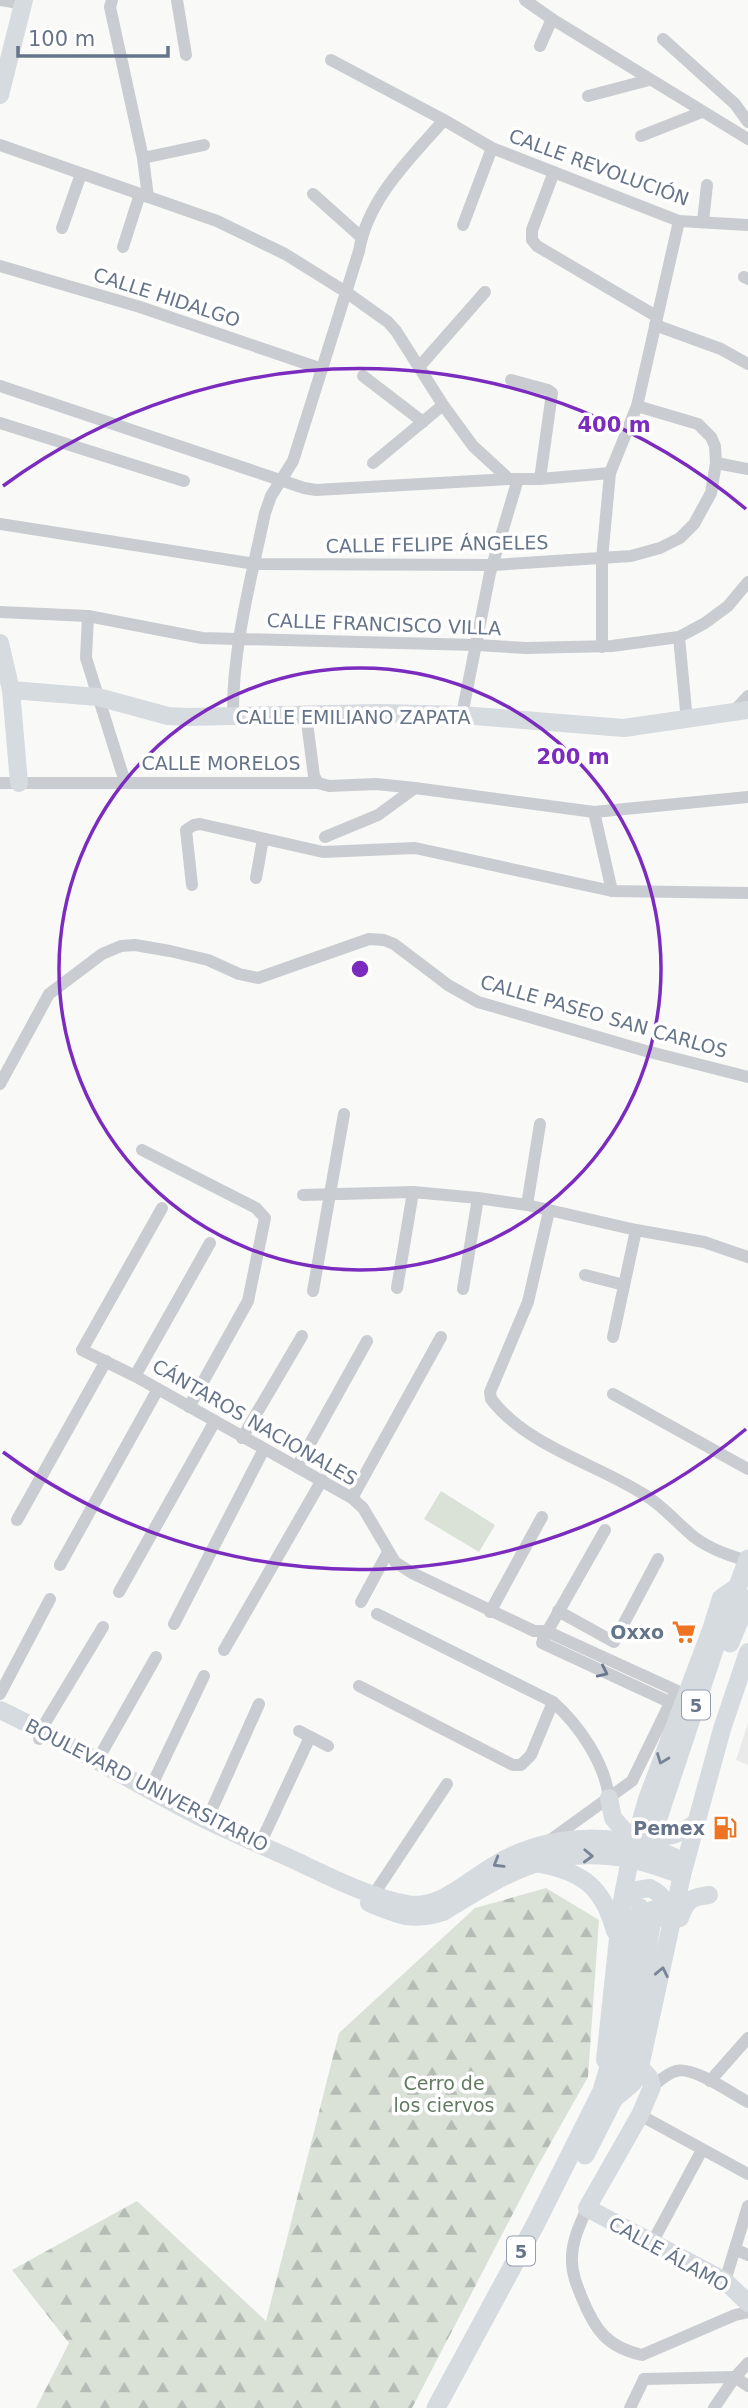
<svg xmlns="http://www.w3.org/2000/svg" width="748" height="2408" viewBox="0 0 748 2408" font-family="'DejaVu Sans',sans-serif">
<defs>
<pattern id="forest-firs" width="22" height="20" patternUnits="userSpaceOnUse" patternTransform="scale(1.75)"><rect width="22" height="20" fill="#dae2d8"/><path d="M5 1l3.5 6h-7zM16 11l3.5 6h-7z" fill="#b5bcb5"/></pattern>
</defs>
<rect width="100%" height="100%" fill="#f9f9f7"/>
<polygon fill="#eaeaea" points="748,1723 748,1765 736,1760"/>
<polygon fill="url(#forest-firs)" points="546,1888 599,1920 588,2077 536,2169 412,2408 36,2408 69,2343 12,2270 137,2201 266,2321 339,2033 475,1908"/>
<polygon fill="#dae2d8" points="441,1491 495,1525 479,1552 424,1519"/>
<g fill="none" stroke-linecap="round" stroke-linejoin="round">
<g stroke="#c9ccd0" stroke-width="12">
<polyline points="1,0 24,4"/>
<polyline points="112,0 110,7 143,158 148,197"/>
<polyline points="177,0 186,55"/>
<polyline points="525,0 552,19 748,139"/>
<polyline points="663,39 735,104 748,122"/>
<polyline points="540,46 552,19"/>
<polyline points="331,60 444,120 492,148 679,221 748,225"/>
<polyline points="588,96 649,80"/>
<polyline points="641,136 702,112"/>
<polyline points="0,145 217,221 285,254 346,292 388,322 396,331 443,405 473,446 509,479"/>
<polyline points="143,158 204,145"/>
<polyline points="554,172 532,230 532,240 537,246 656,316"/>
<polyline points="313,194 361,237"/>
<polyline points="703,221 707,185"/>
<polyline points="463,225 492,148"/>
<polyline points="62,228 81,174"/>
<polyline points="123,247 140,194"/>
<polyline points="0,266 140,307 322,369"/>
<polyline points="744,277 748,279"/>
<polyline points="655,325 721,349 748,364"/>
<polyline points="419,367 485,292"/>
<polyline points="363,376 423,422"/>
<polyline points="511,380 548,390 552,393 540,479"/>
<polyline points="0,386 304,488 316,490 509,479 540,479 610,473"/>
<polyline points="0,423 184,481"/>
<polyline points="373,463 443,405"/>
<polyline points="716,463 748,469"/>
<polyline points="0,524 255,564 493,565 631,556 660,548 680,538 694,524 711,493 716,463 715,446 711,437 698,424 637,406"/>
<polyline points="0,612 88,616 202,638 476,645 526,648 612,646 679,637 705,623 728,606 748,582"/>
<polyline points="88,616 86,658 125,782"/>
<polyline points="679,637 687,721"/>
<polyline points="602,647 602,559 610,473 637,406 679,221"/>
<polyline points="732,713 748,696"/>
<polyline points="306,715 314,776 318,783"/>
<polyline points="462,715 490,573 518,479"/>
<path d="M233,717C232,649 251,579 265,513L271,496L293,461L359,251C368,198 410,159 444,120"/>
<polyline points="0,783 318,783 329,786 376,784 415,788 594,812 748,797"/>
<polyline points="594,812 612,891"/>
<polyline points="325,837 378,815 415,788"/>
<polyline points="256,878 263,839"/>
<polyline points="192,885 186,830 194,825 200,824 323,852 415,848 612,891 748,893"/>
<polyline points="0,1084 49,994 102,954 121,946 135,945 170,951 208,960 239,974 258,978 369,939 384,940 394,944 448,985 478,1002 646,1051 748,1077"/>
<polyline points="142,1150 256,1208 265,1218 248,1301 189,1407"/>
<polyline points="303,1195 413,1192 478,1198 527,1205 636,1230 704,1242 748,1257"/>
<polyline points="527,1205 540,1124"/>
<polyline points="162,1208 82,1350 135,1376 352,1498 363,1508 395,1562 412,1573 534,1631 546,1631 686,1695"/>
<path d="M549,1211L528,1302L490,1392L491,1399C528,1447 595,1463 645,1495C663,1506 677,1523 694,1537C710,1549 728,1555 747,1561"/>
<polyline points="585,1275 624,1285"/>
<polyline points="397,1288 413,1192"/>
<polyline points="463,1289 478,1198"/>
<polyline points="313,1291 344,1114"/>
<polyline points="613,1337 636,1230"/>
<polyline points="135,1376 210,1243"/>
<polyline points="613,1394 748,1469"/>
<polyline points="242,1438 302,1336"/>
<polyline points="297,1467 367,1341"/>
<polyline points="352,1498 441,1337"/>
<polyline points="17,1520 106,1361"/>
<polyline points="60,1565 158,1389"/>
<polyline points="119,1592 215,1421"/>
<polyline points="361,1602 388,1552"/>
<polyline points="558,1611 614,1642 658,1559"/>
<polyline points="490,1612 542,1517"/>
<path d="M377,1614L553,1702C579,1725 605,1763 609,1798"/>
<polyline points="174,1624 264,1449"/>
<polyline points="543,1639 605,1530"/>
<polyline points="542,1643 678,1706"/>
<polyline points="224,1650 322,1480"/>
<polyline points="359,1686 513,1765 521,1765 531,1755 553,1702"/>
<polyline points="0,1694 50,1599"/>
<polyline points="299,1731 328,1746"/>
<polyline points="39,1739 45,1723 103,1627"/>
<polyline points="97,1761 156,1657"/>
<polyline points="150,1789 204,1676"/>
<polyline points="207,1820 259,1704"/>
<polyline points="546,1843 632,1781 676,1691"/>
<polyline points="260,1844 310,1737"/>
<polyline points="374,1894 447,1784"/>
<polyline points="710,2081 748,2038"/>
<path d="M652,2087C659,2081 666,2074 676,2071C693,2066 731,2093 748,2102"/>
<polyline points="640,2115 748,2174"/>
<path d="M587,2208C580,2225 571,2242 572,2261C572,2274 577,2286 582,2298C595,2330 607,2347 642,2355L735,2315L748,2312"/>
<polyline points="652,2243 702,2150"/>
<polyline points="735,2249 748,2255"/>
<polyline points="725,2281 748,2206"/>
<polyline points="644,2379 735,2377 748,2386"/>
<polyline points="630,2408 644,2379"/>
<polyline points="714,2408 735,2377 748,2363"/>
</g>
<g stroke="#d6dbe0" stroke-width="18">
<polyline points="0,95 24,0"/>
<polyline points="0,643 11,690 19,783"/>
<polyline points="11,690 98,697 168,716 187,717 380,713 462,715 624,728 748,710"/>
<path d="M0,1710C70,1743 137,1785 206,1820C235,1834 265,1847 294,1860C326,1875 373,1899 407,1904C439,1910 467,1881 493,1866C550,1830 627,1830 685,1863"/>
<polyline points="609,1798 613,1818 635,1843"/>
<path d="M646,1813L650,1830C666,1843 683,1832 697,1822"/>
<path d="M540,1864C584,1872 603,1888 615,1931"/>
<path d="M622,1901L637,1890L650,1888C666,1896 667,1905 668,1922"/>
<path d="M369,1903C397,1915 413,1922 443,1912C507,1873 551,1844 630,1859C648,1862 665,1870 682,1875"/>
<path d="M680,1918C686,1900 691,1897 709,1895"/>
<polyline points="605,2060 622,1901 630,1859 647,1799 711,1630 721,1598 737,1587"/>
<polyline points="640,2067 649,2077 652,2087 640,2115 587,2208 725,2281 748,2303"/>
<polyline points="613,2100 633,2083 640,2067 682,1875 722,1729 748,1652"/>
</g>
<g stroke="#d6dbe0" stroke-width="19">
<polyline points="730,1643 748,1599"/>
<polyline points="656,1824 715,1647 748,1559"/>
<polyline points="585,2155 613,2100 636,2030 653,1910"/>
<polyline points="436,2408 535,2225 602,2091 621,2026 640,1908"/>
</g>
</g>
<defs><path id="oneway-chevron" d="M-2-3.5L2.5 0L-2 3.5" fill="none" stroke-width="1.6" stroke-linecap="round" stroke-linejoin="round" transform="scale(1.75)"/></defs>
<use stroke="#6b788e" href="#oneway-chevron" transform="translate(603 1672) rotate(25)"/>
<g stroke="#778397">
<use href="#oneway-chevron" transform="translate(662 1759) rotate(111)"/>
<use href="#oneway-chevron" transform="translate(588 1856) rotate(2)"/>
<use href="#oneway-chevron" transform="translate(498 1863) rotate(149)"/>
<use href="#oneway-chevron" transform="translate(662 1972) rotate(-78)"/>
</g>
<g fill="none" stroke="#7b2cbf" stroke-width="3.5">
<circle cx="360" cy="969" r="301"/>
<path d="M746 1429A601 601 0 0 1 3 1452M3 486A601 601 0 0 1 746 509"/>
</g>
<defs>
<g id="supermarket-bare" transform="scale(1.89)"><path d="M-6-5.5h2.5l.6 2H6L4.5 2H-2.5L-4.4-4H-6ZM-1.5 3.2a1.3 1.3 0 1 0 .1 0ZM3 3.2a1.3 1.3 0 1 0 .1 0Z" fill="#ee7322" stroke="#fff" stroke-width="2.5" paint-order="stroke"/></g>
<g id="fuel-bare" transform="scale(1.89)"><path d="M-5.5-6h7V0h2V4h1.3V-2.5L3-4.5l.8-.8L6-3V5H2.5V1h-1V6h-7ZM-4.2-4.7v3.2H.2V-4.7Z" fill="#ee7322" stroke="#fff" stroke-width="2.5" paint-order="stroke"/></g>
</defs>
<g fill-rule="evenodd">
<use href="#supermarket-bare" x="684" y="1632"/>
<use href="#fuel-bare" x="725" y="1828"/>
</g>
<g text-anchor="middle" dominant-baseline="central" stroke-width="7" stroke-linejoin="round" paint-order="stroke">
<g fill="#fff" stroke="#949ead" stroke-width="2">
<rect x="682" y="1690.5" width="28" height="29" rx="5"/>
<rect x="507" y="2236.5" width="28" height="29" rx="5"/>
</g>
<g font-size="18" font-weight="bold" fill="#66748a">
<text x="696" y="1705">5</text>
<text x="521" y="2251">5</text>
</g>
<g font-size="19" fill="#66748a" stroke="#fff">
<text transform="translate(599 167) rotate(20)">CALLE REVOLUCIÓN</text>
<text transform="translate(167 297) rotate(18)">CALLE HIDALGO</text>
<text transform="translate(437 544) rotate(-1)">CALLE FELIPE ÁNGELES</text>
<text transform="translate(384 624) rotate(2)">CALLE FRANCISCO VILLA</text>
<text x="353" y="717">CALLE EMILIANO ZAPATA</text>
<text x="221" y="763">CALLE MORELOS</text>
<text transform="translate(604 1016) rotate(16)">CALLE PASEO SAN CARLOS</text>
<text transform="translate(255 1422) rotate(30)">CÁNTAROS NACIONALES</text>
<text transform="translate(147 1785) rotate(27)">BOULEVARD UNIVERSITARIO</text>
<text transform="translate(669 2254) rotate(29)">CALLE ÁLAMO</text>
</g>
<g font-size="19" font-weight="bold" fill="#66748a" stroke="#fff" text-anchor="end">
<text x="664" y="1632">Oxxo</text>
<text x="705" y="1828">Pemex</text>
</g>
<g font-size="19" fill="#637a62" stroke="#fff">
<text x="444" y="2083">Cerro de<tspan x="444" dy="22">los ciervos</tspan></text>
</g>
</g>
<circle cx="360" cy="969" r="10" fill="#7b2cbf" stroke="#fff" stroke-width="3.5"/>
<g font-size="21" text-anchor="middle" font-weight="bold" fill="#7b2cbf" stroke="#fff" stroke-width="7" stroke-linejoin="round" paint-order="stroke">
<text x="614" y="432">400 m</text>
<text x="573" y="764">200 m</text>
</g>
<path d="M18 46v10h150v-10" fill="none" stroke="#66748a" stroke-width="3.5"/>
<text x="28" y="46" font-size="21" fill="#66748a" stroke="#ffffff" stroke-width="5" paint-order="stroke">100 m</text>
</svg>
